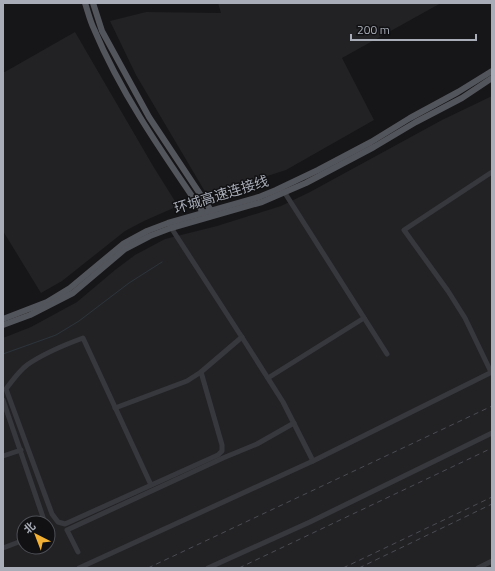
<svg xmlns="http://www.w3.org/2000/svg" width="495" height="571" viewBox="0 0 495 571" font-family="'Titillium Web','Noto Sans SC',sans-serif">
<rect width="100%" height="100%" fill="#161618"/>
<g fill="#222225" fill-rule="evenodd">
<polygon points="218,3 441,3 342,58 374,120 286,170 207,195 136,75 110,21 146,12 221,13"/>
<polygon points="75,32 153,166 178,206 144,221 125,231 62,281 41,293 3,231 3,73"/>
<path d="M492,96V568H3V338L31,327L77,302L115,270L135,255L165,239L217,226L281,206L310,192L442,120ZM24,523H48V547H24Z"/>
</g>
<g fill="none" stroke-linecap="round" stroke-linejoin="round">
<polyline stroke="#2c353c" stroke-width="1" points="3,354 56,335 79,321 129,283 162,262"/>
<g stroke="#37383d" stroke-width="5">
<polyline points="283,190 387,354"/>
<polyline points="170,226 245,342 283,402 313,461"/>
<polyline points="491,372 465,318 448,291 404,230 492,172"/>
<polyline points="268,378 364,318"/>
<polyline points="3,400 45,523"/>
<polyline points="115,408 187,381 201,372"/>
<polyline points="3,456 21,450"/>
<path d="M151,485L83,338C64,345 44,353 27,365C19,371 12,381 6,389L52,514L58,522L65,524L218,455L222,451V445L201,372L242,337"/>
<polyline points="3,548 24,540"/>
<polyline points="78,552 67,530 223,458 257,444 294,423"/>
<polyline points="79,568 313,461 492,372"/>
<polyline points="208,568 310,522 492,433"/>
<polyline points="478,568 492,561"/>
</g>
<g stroke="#53555c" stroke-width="6">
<path d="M85,3C88,12 90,21 94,29C122,96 164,155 205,215"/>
<polyline points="93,3 102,31 149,117 212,212"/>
<polyline points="3,319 47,302 70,288 123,244 147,231 168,223 259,197 276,190 318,170 371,142 410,118 458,92 492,71"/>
<polyline points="3,325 30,315 73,293 125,249 150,236 171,228 262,202 306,183 374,147 416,122 462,98 492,78"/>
</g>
<g stroke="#4a4c52" stroke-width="1" stroke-dasharray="5 4" stroke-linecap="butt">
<polyline points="148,568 492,406"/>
<polyline points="239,568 492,448"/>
<polyline points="343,568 492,497"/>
<polyline points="359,568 492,504"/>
</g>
</g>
<g text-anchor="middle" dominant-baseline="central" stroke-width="3" stroke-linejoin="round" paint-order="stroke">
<g font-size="14" fill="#a8adb8" stroke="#111113">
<text transform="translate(221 194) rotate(-17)">环城高速连接线</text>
</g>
</g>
<rect width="495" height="571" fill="none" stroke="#a8adb8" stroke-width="8"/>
<g transform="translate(36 535) rotate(318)"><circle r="19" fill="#111113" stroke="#4d4f55"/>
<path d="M0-3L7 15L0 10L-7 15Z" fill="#f2b134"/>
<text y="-6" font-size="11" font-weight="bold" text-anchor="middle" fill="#a8adb8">北</text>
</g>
<path d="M351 34v6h125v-6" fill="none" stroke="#a8adb8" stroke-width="2"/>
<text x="357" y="34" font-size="12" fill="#a8adb8" stroke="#111113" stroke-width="3" paint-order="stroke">200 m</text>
</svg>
